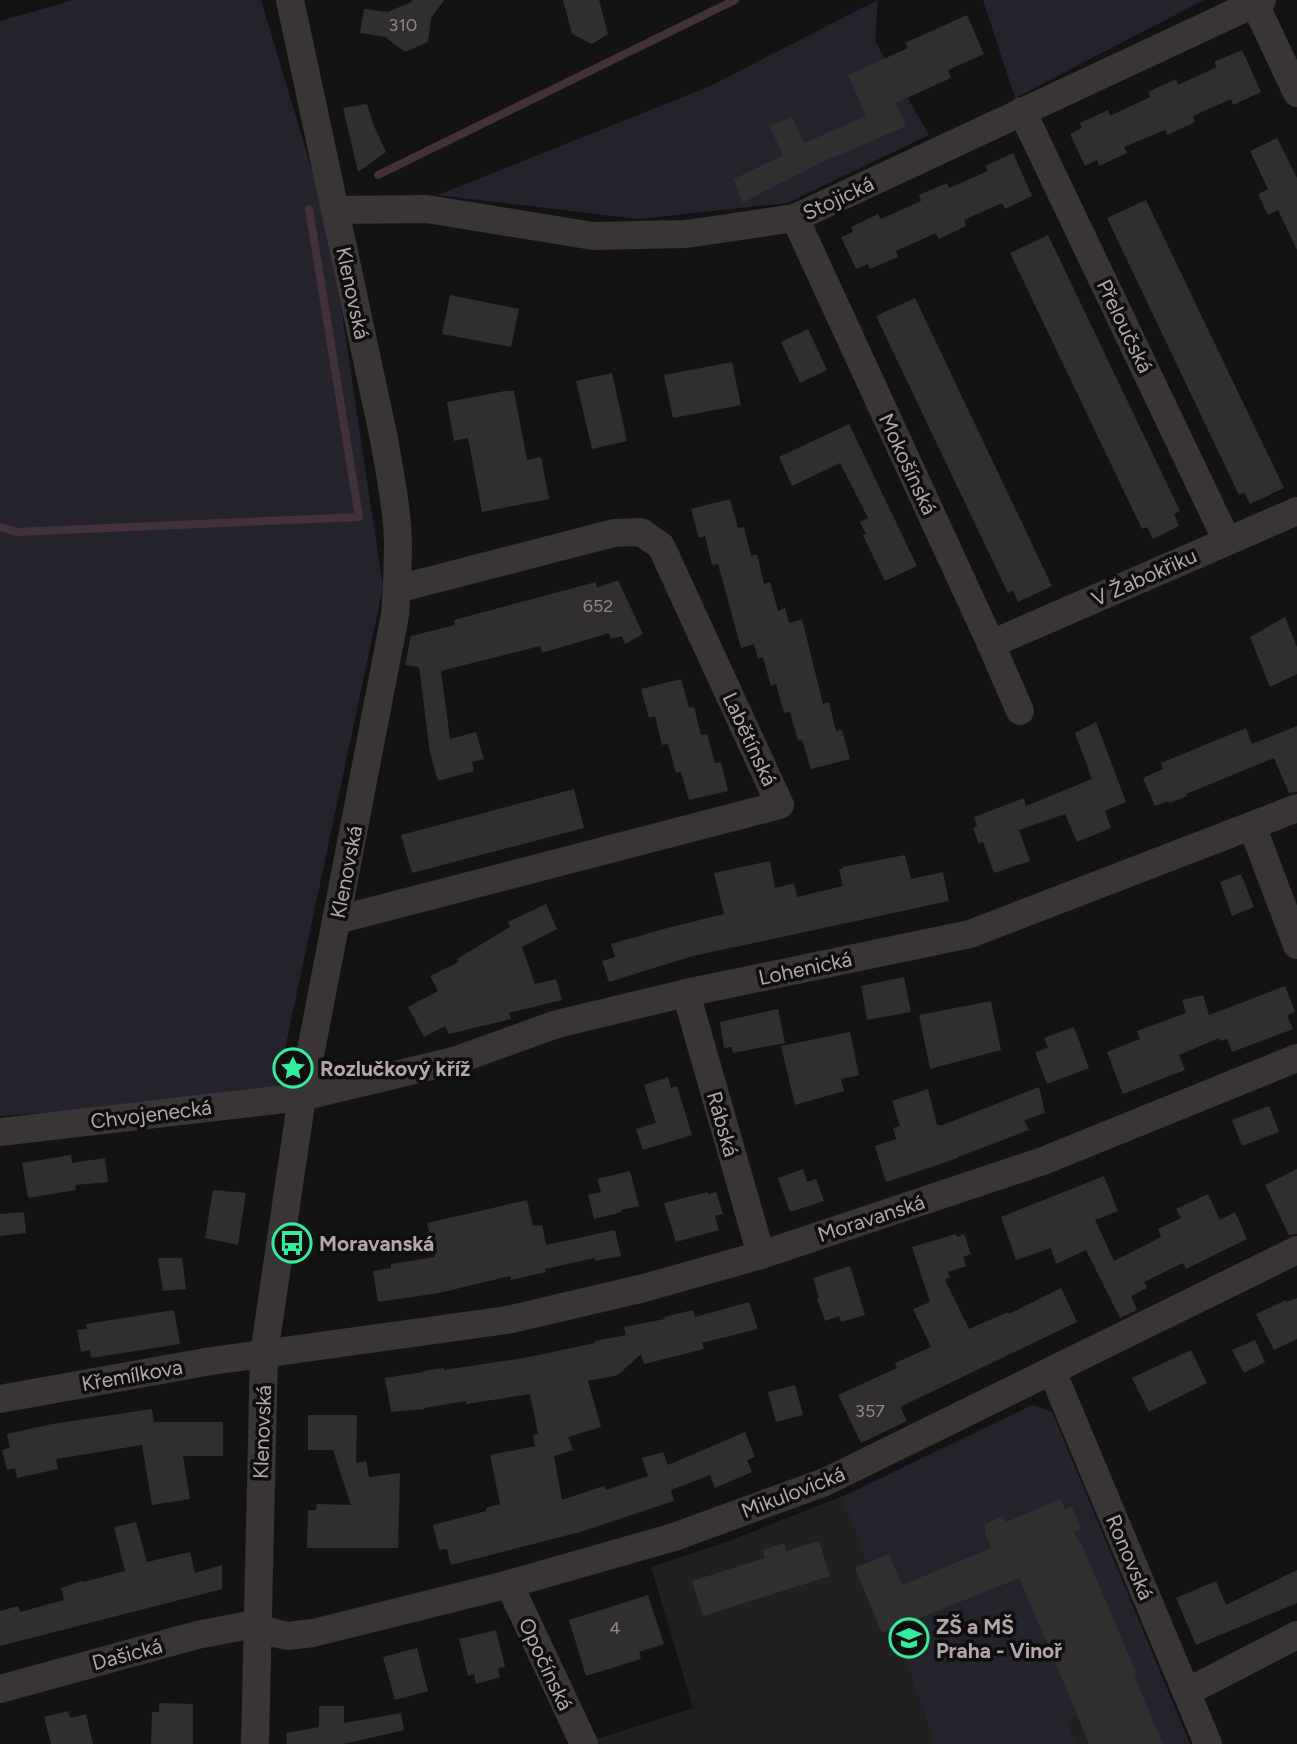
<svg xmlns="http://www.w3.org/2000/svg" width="1297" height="1744" viewBox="0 0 1297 1744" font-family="Figtree,sans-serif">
<rect width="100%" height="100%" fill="#141313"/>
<polygon fill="#211f1f" points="1032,1405 1052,1412 1190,1744 595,1744 594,1740 693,1708 651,1567 729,1541 858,1490"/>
<g fill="#24232c">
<polygon points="73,0 261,0 329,227 383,587 275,1096 0,1116 0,21"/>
<polygon points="878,0 875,41 929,135 787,203 638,219 438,195 708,87"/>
<polygon points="983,0 1204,0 1015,98"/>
<polygon points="1032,1405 1052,1412 1190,1744 1163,1744 1114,1684 1137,1674 1076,1532 1074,1532 1081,1529 1065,1510 1060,1500 1006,1522 1003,1517 984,1525 986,1530 984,1532 1005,1583 1019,1578 1078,1715 1066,1720 1075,1744 936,1744 893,1629 988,1589 974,1555 902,1585 889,1554 867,1563 842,1497"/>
</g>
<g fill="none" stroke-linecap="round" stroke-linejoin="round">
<g stroke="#42313b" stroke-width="8">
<polyline points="378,175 735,0"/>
<polyline points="0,527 17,532 359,517 309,209"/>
</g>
</g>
<g fill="#302e2e">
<polygon points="413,0 444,0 431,18 428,42 405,52 385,37 360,33 364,9 388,12 411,2"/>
<polygon points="563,0 599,0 608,34 592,44 572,34"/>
<polygon points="967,15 984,54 948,70 951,78 896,103 906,126 833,158 832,157 742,203 734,179 783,155 769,126 792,117 804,143 866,116 848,75 908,48 905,43"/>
<polygon points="1242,50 1261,92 1233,105 1231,99 1193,116 1195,122 1167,135 1165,130 1124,147 1127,153 1099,166 1097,160 1085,166 1070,134 1082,128 1080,123 1108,110 1110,116 1150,97 1148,92 1176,79 1178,85 1217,67 1214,62"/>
<polygon points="367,104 374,126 386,152 358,172 343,108"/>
<polygon points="1277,138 1297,178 1297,250 1278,210 1268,215 1258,194 1268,189 1250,151"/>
<polygon points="1013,153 1032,196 1005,209 1002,203 964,220 966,226 939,239 936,233 896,251 898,257 870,269 868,264 856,269 841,237 853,232 851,227 878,214 881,219 921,201 919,195 947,183 949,188 988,171 985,166"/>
<polygon points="1146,200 1284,488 1250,504 1244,492 1239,495 1107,218"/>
<polygon points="1048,235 1180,511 1174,514 1179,526 1153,539 1147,527 1142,529 1010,253"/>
<polygon points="450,295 519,309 511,347 442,334"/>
<polygon points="915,298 1052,586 1018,602 1013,590 1008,593 876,316"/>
<polygon points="808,329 827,370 800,383 781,342"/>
<polygon points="732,362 741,405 673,418 664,375"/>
<polygon points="612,373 627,441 592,449 576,381"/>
<polygon points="505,391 514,391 527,460 541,457 549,499 482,512 468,438 454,441 447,402"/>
<polygon points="849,424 917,566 885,581 863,535 866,534 860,522 868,518 840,463 792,486 779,457"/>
<polygon points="730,499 738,528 744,527 751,556 757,554 764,584 770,582 778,611 785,608 789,623 802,619 823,704 829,702 836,731 842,730 850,759 811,769 802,740 798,741 790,712 784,713 776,684 771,686 763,657 758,659 754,644 741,648 718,564 712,565 705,536 699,538 691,509"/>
<polygon points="618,580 643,634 625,644 622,636 611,639 609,633 542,653 540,646 441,671 450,739 476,732 484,759 472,762 474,771 438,781 430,753 419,667 405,665 411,636 455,625 454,620 596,582 597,588"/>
<polygon points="1285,617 1297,647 1297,674 1270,687 1250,637"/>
<polygon points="681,679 689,708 694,707 701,735 707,734 715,763 721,762 728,791 689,800 681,772 676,773 668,744 662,745 655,716 649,718 641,689"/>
<polygon points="1096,722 1126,802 1105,811 1111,828 1077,842 1065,814 1019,830 1030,861 994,873 983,842 979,844 973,828 977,826 974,817 1024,798 1026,806 1092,779 1075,733"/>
<polygon points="1297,726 1297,792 1289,793 1274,758 1186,794 1187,796 1169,803 1168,801 1155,806 1143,778 1163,769 1161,763 1246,728 1252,744"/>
<polygon points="574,789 584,828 412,873 401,835"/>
<polygon points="905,855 911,879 943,872 949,901 693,956 609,982 602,961 615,957 611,944 671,927 724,914 714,873 770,861 775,888 794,883 797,897 843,886 839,869 843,869 843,867"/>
<polygon points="1241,874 1254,907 1232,916 1220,882"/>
<polygon points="546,904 557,929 522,947 535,984 556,979 562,1000 509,1013 511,1019 449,1034 445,1026 424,1037 408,1007 438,991 430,976 459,962 457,959 510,927 508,922"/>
<polygon points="904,977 911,1012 867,1020 861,986"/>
<polygon points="1285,986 1295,1012 1287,1015 1293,1029 1232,1052 1227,1039 1220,1041 1219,1038 1179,1055 1185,1070 1123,1094 1107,1052 1140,1039 1137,1031 1186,1013 1182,1000 1203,995 1209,1015"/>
<polygon points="991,1001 1001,1050 930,1069 919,1015"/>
<polygon points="778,1009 785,1043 733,1053 732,1047 724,1048 720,1022"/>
<polygon points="1074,1027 1089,1068 1047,1084 1035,1052 1048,1048 1044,1038"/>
<polygon points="850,1032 859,1075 841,1079 844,1091 795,1105 781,1046"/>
<polygon points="668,1077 671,1088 677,1086 692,1135 643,1150 636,1129 656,1123 644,1085"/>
<polygon points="1039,1087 1045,1113 1024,1120 1029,1130 958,1157 958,1158 886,1182 875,1146 896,1139 893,1128 900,1126 892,1101 928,1089 937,1125 939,1124 940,1126"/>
<polygon points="1269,1106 1279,1132 1242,1146 1232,1120"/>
<polygon points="71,1155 72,1163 105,1158 108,1182 75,1185 76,1190 28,1198 22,1163"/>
<polygon points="803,1169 807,1182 816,1179 824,1201 790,1212 778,1178"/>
<polygon points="1297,1169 1297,1234 1289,1235 1265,1185"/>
<polygon points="630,1171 639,1206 621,1210 622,1212 594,1219 588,1195 601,1192 597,1179"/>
<polygon points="1104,1176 1118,1211 1095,1220 1114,1261 1161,1237 1158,1229 1181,1218 1176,1209 1208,1194 1220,1220 1235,1212 1247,1239 1186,1269 1183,1263 1144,1282 1147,1288 1131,1296 1137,1310 1120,1318 1086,1250 1056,1264 1051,1248 1016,1260 1001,1217"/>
<polygon points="213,1190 246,1193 238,1245 205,1238"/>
<polygon points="708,1192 709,1194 716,1192 723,1214 715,1216 719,1230 676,1242 664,1203"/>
<polygon points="527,1200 533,1226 542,1225 546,1245 615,1230 621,1256 595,1261 595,1258 545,1269 546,1272 511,1280 510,1276 439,1293 378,1302 373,1271 391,1268 391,1264 435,1257 427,1223"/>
<polygon points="24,1212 26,1233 0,1236 0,1214"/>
<polygon points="956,1234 957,1237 964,1234 971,1254 963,1257 966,1266 948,1272 950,1277 945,1280 969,1329 1008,1312 1009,1314 1061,1288 1077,1322 900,1407 907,1421 861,1443 838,1395 897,1368 895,1363 931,1347 913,1309 930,1302 912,1247"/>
<polygon points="158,1258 182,1258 186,1289 163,1291"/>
<polygon points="850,1266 865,1315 841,1322 839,1316 825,1321 817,1298 819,1297 813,1278"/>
<polygon points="1297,1298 1297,1339 1274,1350 1256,1314 1286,1300 1287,1302"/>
<polygon points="749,1302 758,1329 702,1343 704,1349 644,1364 641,1354 618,1375 588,1381 601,1427 568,1437 573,1450 554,1456 562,1500 604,1486 606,1490 648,1476 642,1458 663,1452 668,1465 745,1432 755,1457 747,1460 752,1472 715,1488 710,1475 671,1490 674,1501 580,1532 451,1565 447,1549 439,1550 433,1525 486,1511 486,1508 500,1504 490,1455 535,1446 533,1435 538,1434 530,1394 466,1404 466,1401 424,1408 424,1409 391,1412 385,1378 423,1372 423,1371 444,1368 444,1370 524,1358 595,1343 595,1341 626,1335 624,1327 665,1319 664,1317 693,1310 695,1317"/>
<polygon points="174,1310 180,1344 91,1358 90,1350 81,1352 77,1330 87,1329 86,1324"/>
<polygon points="1255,1340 1265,1362 1244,1373 1232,1350"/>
<polygon points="1191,1350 1207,1383 1149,1412 1132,1378"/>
<polygon points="795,1385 803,1415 776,1422 768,1392"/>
<polygon points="152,1409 154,1422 223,1422 223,1456 183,1456 190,1499 152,1505 142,1445 56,1459 58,1469 17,1478 15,1468 7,1470 2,1450 10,1448 7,1434 52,1424"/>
<polygon points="308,1415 357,1415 356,1463 366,1461 369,1477 400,1473 398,1548 307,1548 308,1510 316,1510 317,1504 351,1505 333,1450 308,1450"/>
<polygon points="1061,1499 1065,1510 1072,1507 1081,1529 1074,1532 1081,1543 1137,1674 1134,1676 1163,1744 1089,1744 1072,1702 1019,1578 882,1633 855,1568 889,1554 902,1585 991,1548 984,1531 986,1530 984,1525 1003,1516 1006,1522"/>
<polygon points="136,1522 147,1562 190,1552 195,1573 222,1565 222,1589 0,1646 0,1611 18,1606 20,1612 64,1600 61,1588 82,1581 83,1582 125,1571 114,1527"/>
<polygon points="819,1541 830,1576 703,1616 692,1581 765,1558 762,1550 784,1543 786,1551"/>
<polygon points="1297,1570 1297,1603 1196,1645 1176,1598 1216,1581 1226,1605"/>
<polygon points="648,1595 664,1644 639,1652 641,1659 586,1676 569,1620"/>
<polygon points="496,1630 505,1667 498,1668 500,1677 476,1684 474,1674 468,1676 459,1639"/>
<polygon points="417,1648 428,1691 395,1700 383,1657"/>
<polygon points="159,1703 193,1704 193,1744 151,1744 152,1712 159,1712"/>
<polygon points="319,1706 344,1706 344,1723 401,1713 404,1730 344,1744 287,1744 286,1733 319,1727"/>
<polygon points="68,1711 70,1718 86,1714 93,1744 51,1744 44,1717"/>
</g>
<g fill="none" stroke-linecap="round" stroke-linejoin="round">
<g stroke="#393435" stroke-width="28">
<polyline points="1255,4 1297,93"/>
<polyline points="1022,111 1227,541"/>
<polyline points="335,210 427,209 593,236 686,234 795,218 1262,0"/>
<polyline points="795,218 991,644 1020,711"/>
<polyline points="991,644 1297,511"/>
<polyline points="1252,826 1297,945"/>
<polyline points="337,920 780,805 661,546 641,532 614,533 397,589"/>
<polyline points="686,993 761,1255"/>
<polyline points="0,1132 302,1097 457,1060 557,1024 686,993 970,934 1297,808"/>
<polyline points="1052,1371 1208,1744"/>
<polyline points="0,1399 211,1361 507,1320 644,1288 761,1255 1043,1161 1297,1058"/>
<polyline points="509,1584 584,1744"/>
<polyline points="0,1689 197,1635 244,1626 256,1626 274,1633 288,1636 313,1633 509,1584 674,1537 825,1482 1297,1250"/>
<polyline points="1187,1692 1297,1635"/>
<path d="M255,1744L264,1354L302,1097L395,615C397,591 398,567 398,543C397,508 390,474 384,439L290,0"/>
</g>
</g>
<defs>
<g id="sight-ring" transform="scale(2.0125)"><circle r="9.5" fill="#0f0e0e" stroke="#35eb9c" stroke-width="1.5"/><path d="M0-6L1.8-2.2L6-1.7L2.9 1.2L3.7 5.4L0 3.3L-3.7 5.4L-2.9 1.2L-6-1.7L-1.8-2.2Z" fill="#35eb9c"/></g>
<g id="bus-ring" transform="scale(2.0125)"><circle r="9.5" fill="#0f0e0e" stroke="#35eb9c" stroke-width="1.5"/><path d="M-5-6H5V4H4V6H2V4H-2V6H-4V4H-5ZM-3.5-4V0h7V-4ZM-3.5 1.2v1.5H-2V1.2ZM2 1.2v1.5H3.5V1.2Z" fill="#35eb9c"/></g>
<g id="school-ring" transform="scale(2.0125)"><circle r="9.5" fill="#0f0e0e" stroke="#35eb9c" stroke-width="1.5"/><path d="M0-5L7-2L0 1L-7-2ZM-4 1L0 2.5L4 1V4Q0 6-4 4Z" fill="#35eb9c"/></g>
</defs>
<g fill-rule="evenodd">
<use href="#sight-ring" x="293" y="1068"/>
<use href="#bus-ring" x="292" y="1243"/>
<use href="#school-ring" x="909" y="1638"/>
</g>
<g text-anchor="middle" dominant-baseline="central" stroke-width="7" stroke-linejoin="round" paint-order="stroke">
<g font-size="18" fill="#93878c">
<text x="403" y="25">310</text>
<text x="598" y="606">652</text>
<text x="870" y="1411">357</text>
<text x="615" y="1628">4</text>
</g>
<g font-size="21" fill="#b4a5ab" stroke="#0f0e0e">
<text transform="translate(838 198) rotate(-25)">Stojická</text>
<text transform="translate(353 293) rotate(78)">Klenovská</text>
<text transform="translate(1125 326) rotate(64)">Přeloučská</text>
<text transform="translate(908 464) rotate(65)">Mokošínská</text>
<text transform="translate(1144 577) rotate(-24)">V Žabokřiku</text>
<text transform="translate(750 739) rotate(65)">Labětínská</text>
<text transform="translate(346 872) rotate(-79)">Klenovská</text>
<text transform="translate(805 968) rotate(-12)">Lohenická</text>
<text transform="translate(151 1114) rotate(-7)">Chvojenecká</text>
<text transform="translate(723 1124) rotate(74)">Rábská</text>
<text transform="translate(871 1218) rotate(-18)">Moravanská</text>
<text transform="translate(132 1375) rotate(-10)">Křemílkova</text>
<text transform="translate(262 1432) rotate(-88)">Klenovská</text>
<text transform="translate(793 1492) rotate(-21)">Mikulovická</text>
<text transform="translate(1130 1557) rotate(67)">Ronovská</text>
<text transform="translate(127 1654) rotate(-15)">Dašická</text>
<text transform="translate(546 1664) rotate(65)">Opočínská</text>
</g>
<g font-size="21" font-weight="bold" fill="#b4a5ab" stroke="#0f0e0e" text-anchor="start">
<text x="320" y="1068">Rozlučkový kříž</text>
<text x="319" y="1243">Moravanská</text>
<text x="936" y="1626">ZŠ a MŠ<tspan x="936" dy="24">Praha - Vinoř</tspan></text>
</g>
</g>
</svg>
